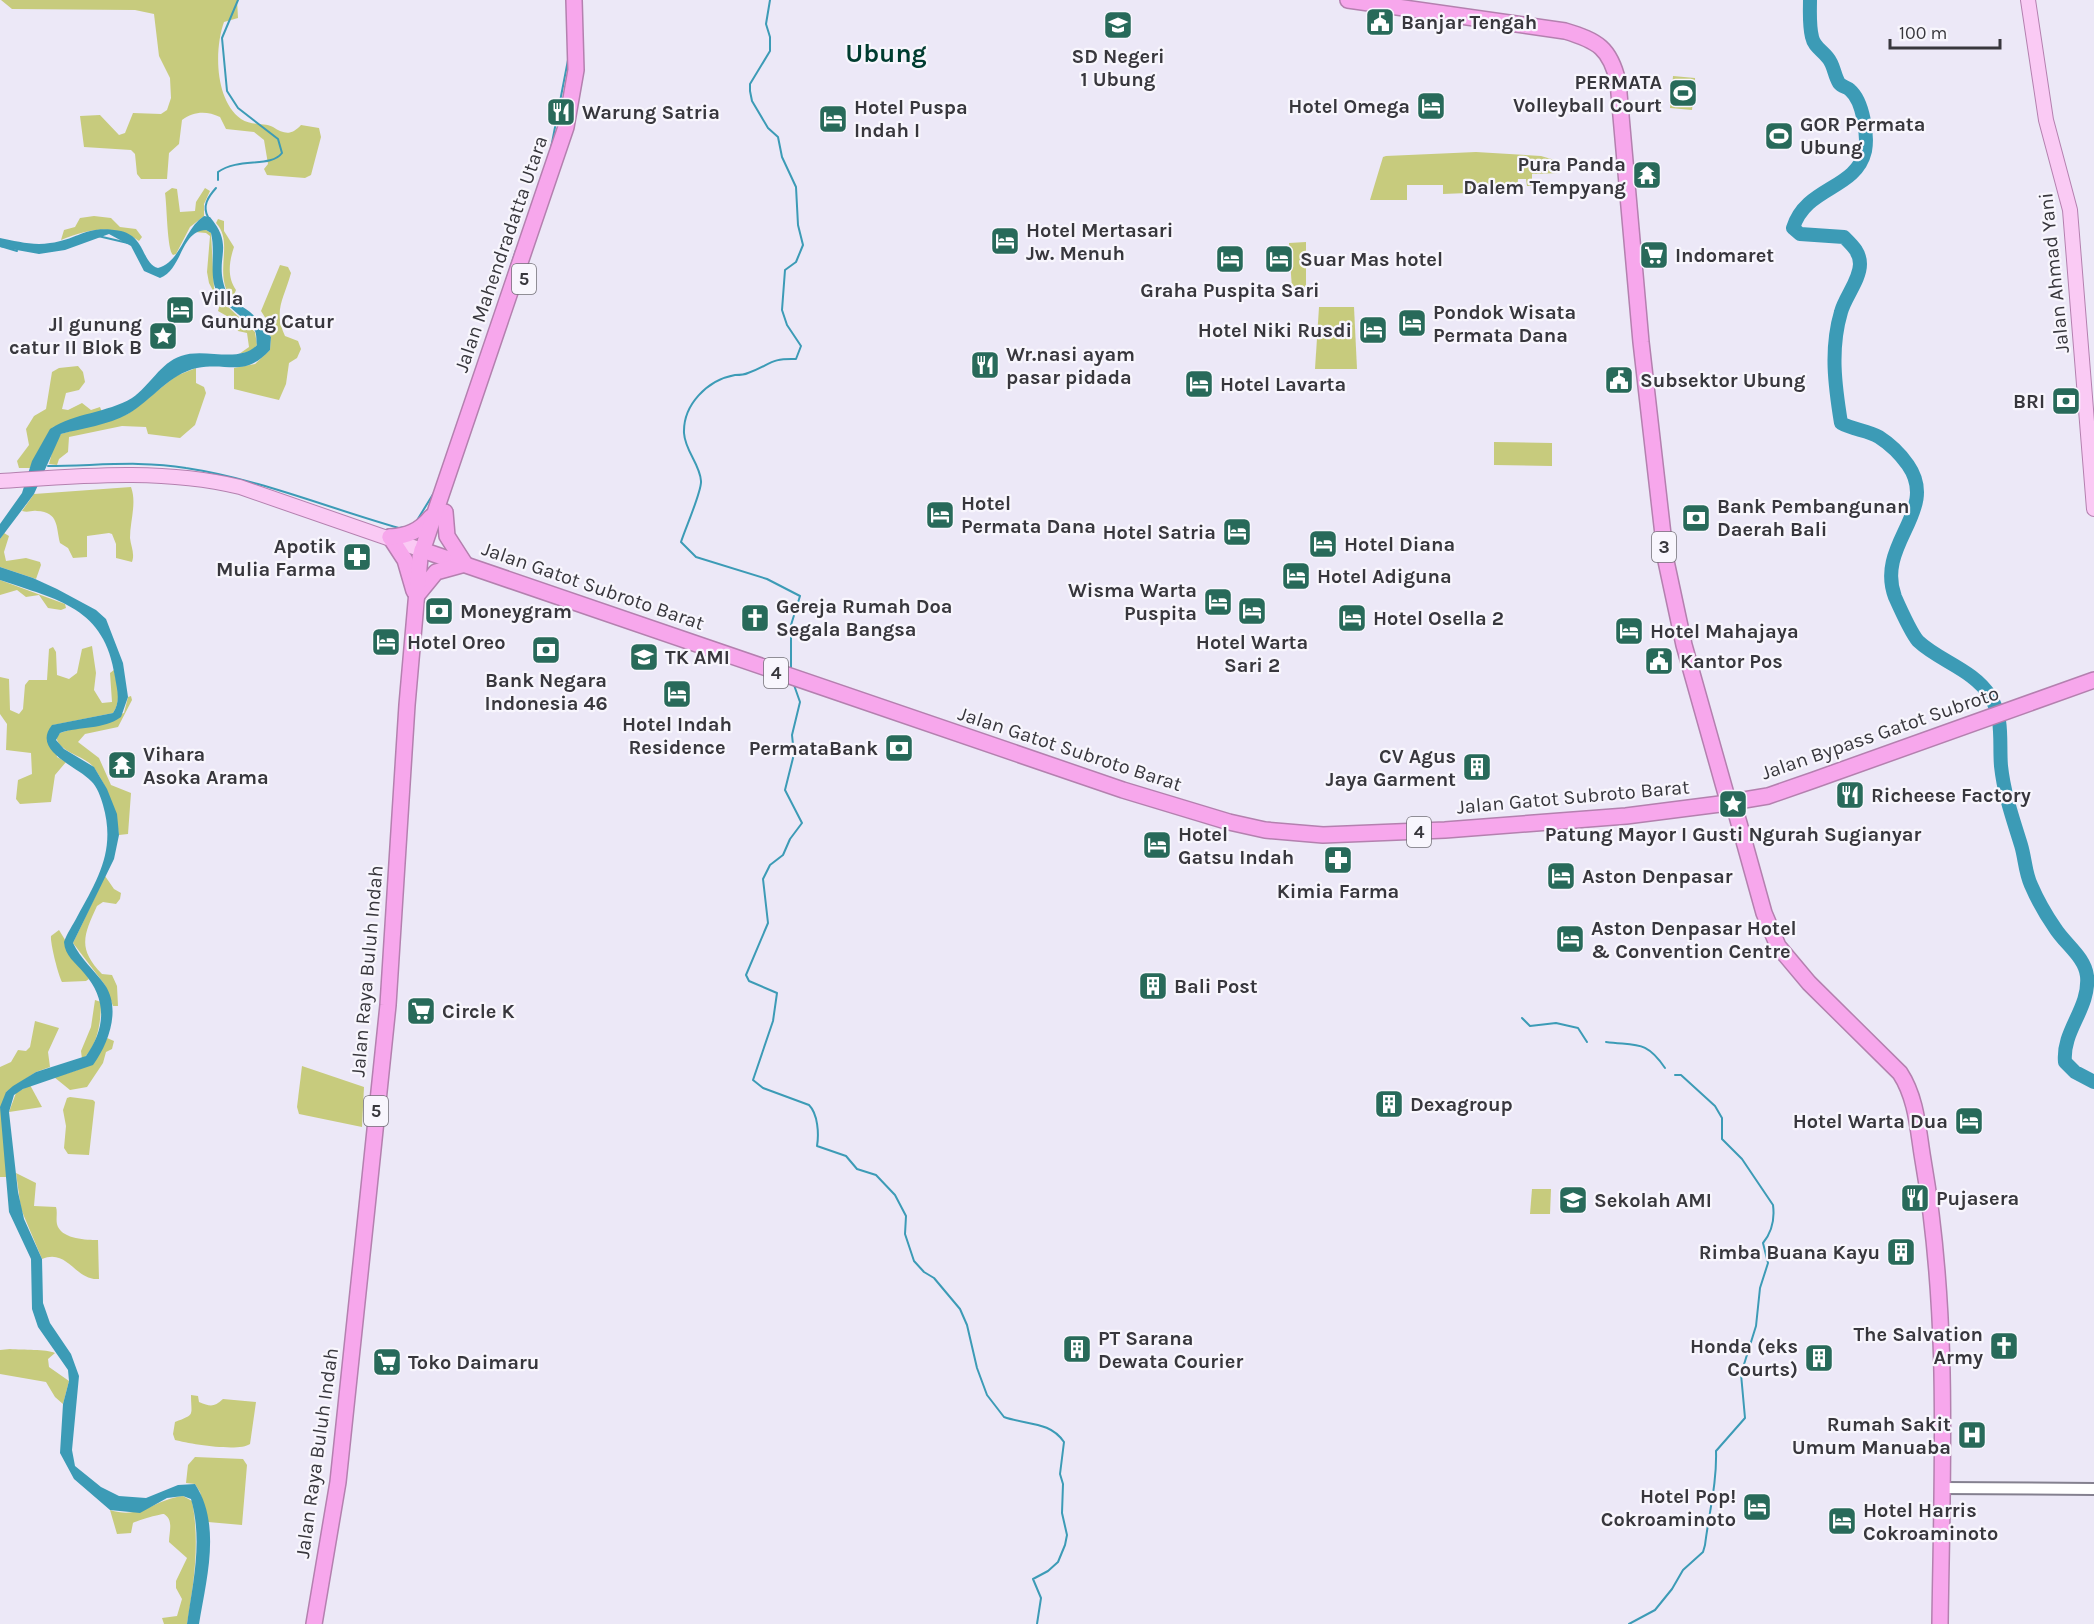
<svg xmlns="http://www.w3.org/2000/svg" width="2094" height="1624" viewBox="0 0 2094 1624" font-family="Karla,sans-serif">
<rect width="100%" height="100%" fill="#ece8f7"/>
<g fill="#c7cb7d">
<path d="M1,0H237L238,18L224,22C214,50 215,100 241,119C251,126 263,122 273,127C284,134 291,136 301,125L319,128L321,137L311,175L305,178L267,175L264,169L268,164L264,140L254,132L226,129L220,117C207,111 194,111 182,120L179,144L169,153L167,179H141L137,174L135,154L131,150L84,147L80,116L100,115L119,135L125,133L133,113L161,114L167,110L171,98L170,78L159,56L154,14L135,10L12,9Z"/>
<polygon points="1673,76 1695,78 1692,110 1670,108"/>
<polygon points="1476,152 1541,156 1558,161 1559,173 1532,174 1532,186 1527,186 1526,179 1518,179 1517,191 1443,194 1443,185 1407,185 1407,200 1370,200 1383,157 1386,156"/>
<path d="M172,188L177,189L180,212L195,211L196,202L205,188L210,191L204,204V216L190,227L176,254L173,255C167,250 167,205 165,193Z"/>
<path d="M94,216L111,218L120,227L136,229L142,237L139,241C113,223 89,229 61,240L64,230L75,227L80,218Z"/>
<path d="M218,219L224,221V231L234,247C229,262 227,277 236,290L232,299C212,274 235,243 216,223Z"/>
<polygon points="199,230 206,230 211,233 214,288 226,305 255,332 257,345 251,351 239,354 249,347 247,333 238,331 232,319 218,311 220,304 209,283 207,272 210,236 206,233 195,232"/>
<polygon points="1306,242 1306,289 1292,289 1289,243"/>
<path d="M280,265L288,267L291,273C284,299 273,310 285,336L298,341L301,349L297,358L289,363L286,384L279,400L234,389V368L255,364L270,350L271,337L263,326L268,322L261,311Z"/>
<polygon points="1319,307 1354,307 1357,369 1315,369"/>
<polygon points="78,366 83,372 85,382 79,390 66,393 62,409 68,410 82,403 91,410 100,407 102,412 53,427 30,468 19,468 17,461 29,445 26,429 34,416 46,409 52,372 59,368"/>
<polygon points="196,368 196,383 204,387 206,393 195,425 180,438 148,434 146,427 122,426 69,437 68,452 59,459 57,465 49,464 54,445 61,434 128,414 176,376"/>
<polygon points="1494,442 1552,443 1552,466 1494,465"/>
<path d="M131,487C137,503 130,521 130,538C131,547 135,553 132,562L116,558V544L112,534L109,533L87,536V557L73,558L68,548L60,543C56,527 59,512 37,511C31,510 29,513 22,511L34,494Z"/>
<polygon points="4,533 9,536 4,552 6,561 26,558 40,562 41,565 36,579 0,567 0,539"/>
<polygon points="0,580 65,604 66,608 61,610 48,608 39,595 26,597 17,590 0,595"/>
<path d="M92,646L96,673L94,690L102,703L112,702L110,673L114,670C117,684 122,700 113,713L53,725L57,757L66,762L55,775L51,802L20,804L16,799L18,780L32,774L31,753L6,750L7,724L0,714V677L9,679L10,710L19,714L23,709L25,685L29,680H47L49,649L53,647L56,652L57,675L69,679L77,673L82,649Z"/>
<path d="M131,696L132,700L118,727L85,734L78,742L99,758L111,785L131,793L128,834L119,835C116,813 108,788 95,769C86,755 60,754 56,737L60,733L124,713L128,697Z"/>
<path d="M105,876L114,889L121,893L120,899L116,904L103,902L97,906C83,936 78,949 102,974L112,975L117,986L118,1006H113L105,985L73,943Z"/>
<path d="M59,930L89,979L86,981L62,982C58,975 50,942 51,936Z"/>
<path d="M95,1000L101,1002C101,1020 98,1048 82,1059L81,1051L91,1027Z"/>
<polygon points="35,1021 59,1028 48,1052 50,1067 36,1072 6,1092 7,1177 0,1177 0,1067 11,1062 18,1050 26,1051 30,1047"/>
<path d="M107,1038L114,1041L112,1049L106,1052L103,1063L87,1087L70,1090L54,1077C83,1069 95,1067 107,1038Z"/>
<polygon points="302,1066 364,1087 362,1127 299,1114 297,1107"/>
<polygon points="30,1085 42,1107 9,1112 16,1093"/>
<polygon points="70,1097 93,1100 95,1102 89,1155 68,1154 64,1148 66,1126 63,1110 67,1098"/>
<path d="M16,1173L36,1183L34,1206L56,1207C58,1213 55,1221 58,1227C64,1239 86,1240 98,1240L99,1279C75,1281 68,1248 42,1259L21,1209Z"/>
<polygon points="1532,1189 1551,1189 1550,1214 1530,1214"/>
<path d="M10,1349C23,1350 46,1349 55,1353L48,1359L49,1367L69,1381L63,1404L55,1397L46,1382L0,1374V1350Z"/>
<path d="M191,1395L198,1396L199,1402C211,1407 214,1407 223,1399L256,1402L250,1444C239,1452 190,1444 175,1440L173,1434L175,1422C196,1414 191,1416 191,1395Z"/>
<polygon points="195,1457 243,1459 247,1465 242,1525 208,1522 200,1492 195,1484 186,1483 188,1465"/>
<path d="M183,1496L192,1501C200,1543 194,1582 187,1624H164L162,1618L177,1616L182,1599L176,1588V1581L187,1558L169,1542C169,1532 174,1520 164,1514C159,1514 136,1521 133,1523L131,1533L117,1534L110,1510C141,1520 155,1499 183,1496Z"/>
</g>
<g fill="#3c9bb6">
<path d="M204,216L210,217C236,248 213,257 226,291C231,302 241,305 250,312C258,319 265,329 271,337L270,350C244,378 229,362 197,368C169,374 152,400 128,414C108,425 83,428 61,434L34,494L0,539V524L22,493L32,461L50,429C74,413 107,413 132,398C150,386 160,363 181,356C204,347 239,364 257,345C256,341 257,335 255,331C250,321 226,307 218,294C208,278 216,253 211,233L206,230C180,231 183,269 160,278L144,271L131,246L109,234L65,250L39,254L0,247V238C16,241 33,246 50,243C80,239 86,224 121,231C146,237 142,264 158,268C182,261 183,230 204,216Z"/>
<path d="M0,567L33,578L57,589L96,610L106,619L123,663L128,697L121,717C103,730 80,726 60,733L56,740L64,749L94,767L107,789L117,814L119,835L114,859L73,943C80,958 95,971 105,985C121,1009 109,1043 93,1065L23,1089L14,1095L9,1112L18,1192L24,1219L42,1259L43,1303L50,1323L71,1354L79,1376L72,1450L75,1466L101,1487L119,1496L146,1498L178,1485L195,1484C222,1525 206,1580 199,1624H187C193,1582 203,1541 191,1499L183,1496L167,1498L140,1513L110,1510L74,1479L60,1453L63,1404L69,1381L68,1370L38,1327L32,1309L31,1259L9,1212L0,1107L6,1092L13,1086L36,1072L86,1056C106,1028 107,999 84,973C75,962 65,956 64,942C67,933 73,925 77,917C98,879 116,850 103,805C101,798 97,786 91,781C77,766 31,751 52,725L113,713C121,701 117,690 115,677C105,607 58,600 0,580Z"/>
</g>
<g fill="none" stroke-linecap="round" stroke-linejoin="round">
<g stroke="#3c9bb6" stroke-width="2">
<path d="M770,0L766,24L770,37V51L750,84V91L752,101L768,128L778,137L782,157L796,187L798,225L803,245L796,262L785,270L782,310L787,325L801,346L796,359C769,358 771,365 748,373C744,375 740,375 735,375C707,380 683,405 684,433C685,451 700,464 701,481C702,491 685,529 681,542L696,557L767,579L800,596L791,625V671"/>
<polyline points="551,148 568,60"/>
<path d="M218,180V172C239,157 271,168 282,153L278,139L238,108L227,91L222,38L238,0"/>
<path d="M208,217C202,206 208,197 216,188"/>
<polyline points="98,236 128,243"/>
<polyline points="0,246 17,251"/>
<polyline points="504,287 516,250"/>
<path d="M48,466C94,466 141,460 186,468C259,479 328,508 399,528L405,527"/>
<polyline points="416,522 435,491"/>
<path d="M794,685L800,702L792,735L794,754L785,790L802,823L790,839L783,855L770,865L763,879L768,923L746,975L749,981L777,993L773,1021L753,1080L763,1088L809,1105C818,1114 819,1134 817,1146L846,1156L857,1169L876,1175L895,1195L906,1216L905,1234L914,1261L924,1272L934,1278L960,1309L967,1325L977,1368L987,1395L1004,1417C1026,1425 1050,1421 1064,1442L1060,1474L1063,1484L1062,1513L1067,1535L1065,1545L1058,1562L1048,1571L1033,1579L1041,1598L1037,1624"/>
<polyline points="1522,1018 1530,1026 1556,1023 1578,1028 1587,1042"/>
<path d="M1606,1042C1637,1046 1646,1040 1665,1068"/>
<path d="M1629,1624L1655,1610L1672,1589L1683,1570L1703,1552L1705,1545C1709,1513 1717,1483 1716,1451L1745,1418L1741,1374L1756,1326L1760,1288L1768,1263L1763,1243C1772,1232 1775,1220 1773,1205L1742,1159L1722,1139V1118L1715,1106L1681,1075H1675"/>
</g>
<path stroke="#3c9bb6" stroke-width="14" d="M1810,0C1810,12 1809,25 1812,37C1814,47 1822,50 1828,58C1834,65 1834,75 1839,83C1842,87 1847,87 1850,90C1863,101 1868,135 1865,151C1856,190 1806,186 1793,228L1800,234L1844,237C1852,245 1860,252 1860,264C1860,280 1845,297 1841,312C1830,349 1835,386 1841,423C1853,430 1868,430 1879,437C1890,444 1901,455 1908,465C1940,511 1875,544 1895,597C1899,606 1912,634 1918,641C1939,661 1974,670 1990,696C2004,718 1999,742 2001,766C2004,794 2013,819 2021,845C2025,858 2025,872 2031,885C2037,899 2046,915 2055,928C2065,944 2085,957 2087,976C2090,1009 2062,1030 2065,1062L2075,1072L2094,1082"/>
<g stroke="#84808f" stroke-width="14">
<polyline id="minor" points="1942,1488 2094,1489"/>
</g>
<g stroke="#b480af" stroke-width="16">
<g id="major">
<polyline points="2028,0 2046,120 2070,210 2094,509"/>
<path d="M0,481C80,476 161,468 240,487L422,550"/>
</g>
</g>
<g stroke="#b480af" stroke-width="18">
<g id="highway">
<path d="M1348,0L1565,31C1598,41 1610,48 1618,82L1641,342L1666,561L1684,645L1726,794"/>
<polyline points="390,537 405,560 414,591"/>
<path d="M390,537C407,536 420,531 431,517"/>
<polyline points="422,550 1123,790 1229,822 1265,830 1323,835 1445,830 1626,816 1720,804"/>
<polyline points="418,594 436,572 465,564 447,536 445,512"/>
<polyline points="1744,800 1768,796 1814,780 2094,680"/>
<path d="M1737,816L1764,913L1778,946L1809,983L1900,1073C1917,1099 1918,1131 1923,1160C1950,1314 1942,1469 1940,1624"/>
<polyline points="314,1624 338,1482 367,1207 388,1005 407,705 420,557 566,127 576,70 574,0"/>
</g>
</g>
<use href="#minor" stroke="#fff" stroke-width="10"/>
<use href="#major" stroke="#facaf4" stroke-width="14"/>
<use href="#highway" stroke="#f7a7ec" stroke-width="15"/>
</g>
<defs>
<g id="civic-square" transform="scale(1.5)"><rect x="-9" y="-9" width="18" height="18" rx="4" fill="#286a5a" stroke="#f8f6fd"/><path d="M-.6-6.5H3V-4.5H.6V-3L4-1V1h2V6H-6V1h2V-1L-.6-3ZM-1.2 2.5V6h2.4V2.5Z" fill="#fff"/></g>
<g id="school-square" transform="scale(1.5)"><rect x="-9" y="-9" width="18" height="18" rx="4" fill="#286a5a" stroke="#f8f6fd"/><path d="M0-5L7-2L0 1L-7-2ZM-4 1L0 2.5L4 1V4Q0 6-4 4Z" fill="#fff"/></g>
<g id="stadium-square" transform="scale(1.5)"><rect x="-9" y="-9" width="18" height="18" rx="4" fill="#286a5a" stroke="#f8f6fd"/><path d="M0-5a6.5 5 0 1 0 0 10a6.5 5 0 1 0 0-10ZM-3.5-1.8h7v3.6h-7Z" fill="#fff"/></g>
<g id="hotel-square" transform="scale(1.5)"><rect x="-9" y="-9" width="18" height="18" rx="4" fill="#286a5a" stroke="#f8f6fd"/><path d="M-6-4.5h1.5V1H6V5H4.5V3h-9V5H-6ZM-4 0a1.8 1.8 0 1 1 3.6 0ZM.5 0V-2.5h3Q6-2.5 6 0Z" fill="#fff"/></g>
<g id="restaurant-square" transform="scale(1.5)"><rect x="-9" y="-9" width="18" height="18" rx="4" fill="#286a5a" stroke="#f8f6fd"/><path d="M-5-6h1v4h1v-4h1v4h1v-4h1v5L-1.5 .5V6h-2V.5L-5-1ZM5-6V6H3V1.5H1.5Q1.5-4 5-6Z" fill="#fff"/></g>
<g id="temple-square" transform="scale(1.5)"><rect x="-9" y="-9" width="18" height="18" rx="4" fill="#286a5a" stroke="#f8f6fd"/><path d="M0-6L5-2H3V0L6.5 2.5H4V6H1.5V3h-3V6H-4V2.5H-6.5L-3 0V-2H-5Z" fill="#fff"/></g>
<g id="supermarket-square" transform="scale(1.5)"><rect x="-9" y="-9" width="18" height="18" rx="4" fill="#286a5a" stroke="#f8f6fd"/><path d="M-6-5.5h2.5l.6 2H6L4.5 2H-2.5L-4.4-4H-6ZM-1.5 3.2a1.3 1.3 0 1 0 .1 0ZM3 3.2a1.3 1.3 0 1 0 .1 0Z" fill="#fff"/></g>
<g id="sight-square" transform="scale(1.5)"><rect x="-9" y="-9" width="18" height="18" rx="4" fill="#286a5a" stroke="#f8f6fd"/><path d="M0-6L1.8-2.2L6-1.7L2.9 1.2L3.7 5.4L0 3.3L-3.7 5.4L-2.9 1.2L-6-1.7L-1.8-2.2Z" fill="#fff"/></g>
<g id="bank-square" transform="scale(1.5)"><rect x="-9" y="-9" width="18" height="18" rx="4" fill="#286a5a" stroke="#f8f6fd"/><path d="M-6-4H6V4H-6ZM0-2.3a2.3 2.3 0 1 0 0 4.6a2.3 2.3 0 1 0 0-4.6Z" fill="#fff"/></g>
<g id="pharmacy-square" transform="scale(1.5)"><rect x="-9" y="-9" width="18" height="18" rx="4" fill="#286a5a" stroke="#f8f6fd"/><path d="M-2-6h4v4h4v4h-4v4h-4v-4h-4v-4h4Z" fill="#fff"/></g>
<g id="church-square" transform="scale(1.5)"><rect x="-9" y="-9" width="18" height="18" rx="4" fill="#286a5a" stroke="#f8f6fd"/><path d="M-1.2-6h2.4v3.5h3.3v2.4h-3.3V6h-2.4V-.1h-3.3v-2.4h3.3Z" fill="#fff"/></g>
<g id="building-square" transform="scale(1.5)"><rect x="-9" y="-9" width="18" height="18" rx="4" fill="#286a5a" stroke="#f8f6fd"/><path d="M-4-6H4V6H1V3H-1V6H-4ZM-2.5-4.3h1.7v1.8h-1.7ZM.8-4.3h1.7v1.8H.8ZM-2.5-1h1.7V.8h-1.7ZM.8-1h1.7V.8H.8Z" fill="#fff"/></g>
<g id="hospital-square" transform="scale(1.5)"><rect x="-9" y="-9" width="18" height="18" rx="4" fill="#286a5a" stroke="#f8f6fd"/><path d="M-5-5h3v3.5h4V-5h3V5h-3V1.5h-4V5h-3Z" fill="#fff"/></g>
</defs>
<g fill-rule="evenodd">
<use href="#civic-square" x="1380" y="22"/>
<use href="#school-square" x="1118" y="25"/>
<use href="#stadium-square" x="1683" y="93"/>
<use href="#hotel-square" x="1431" y="106"/>
<use href="#restaurant-square" x="561" y="112"/>
<use href="#hotel-square" x="833" y="119"/>
<use href="#stadium-square" x="1779" y="136"/>
<use href="#temple-square" x="1647" y="175"/>
<use href="#hotel-square" x="1005" y="241"/>
<use href="#supermarket-square" x="1654" y="255"/>
<use href="#hotel-square" x="1230" y="259"/>
<use href="#hotel-square" x="1279" y="259"/>
<use href="#hotel-square" x="180" y="310"/>
<use href="#hotel-square" x="1412" y="323"/>
<use href="#hotel-square" x="1373" y="330"/>
<use href="#sight-square" x="163" y="336"/>
<use href="#restaurant-square" x="985" y="365"/>
<use href="#civic-square" x="1619" y="380"/>
<use href="#hotel-square" x="1199" y="384"/>
<use href="#bank-square" x="2066" y="401"/>
<use href="#hotel-square" x="940" y="515"/>
<use href="#bank-square" x="1696" y="518"/>
<use href="#hotel-square" x="1237" y="532"/>
<use href="#hotel-square" x="1323" y="544"/>
<use href="#pharmacy-square" x="357" y="557"/>
<use href="#hotel-square" x="1296" y="576"/>
<use href="#hotel-square" x="1218" y="602"/>
<use href="#bank-square" x="439" y="611"/>
<use href="#hotel-square" x="1252" y="611"/>
<use href="#church-square" x="755" y="618"/>
<use href="#hotel-square" x="1352" y="618"/>
<use href="#hotel-square" x="1629" y="631"/>
<use href="#hotel-square" x="386" y="642"/>
<use href="#bank-square" x="546" y="650"/>
<use href="#school-square" x="644" y="657"/>
<use href="#civic-square" x="1659" y="661"/>
<use href="#hotel-square" x="677" y="694"/>
<use href="#bank-square" x="899" y="748"/>
<use href="#temple-square" x="122" y="765"/>
<use href="#building-square" x="1477" y="767"/>
<use href="#restaurant-square" x="1850" y="795"/>
<use href="#sight-square" x="1733" y="804"/>
<use href="#hotel-square" x="1157" y="845"/>
<use href="#pharmacy-square" x="1338" y="860"/>
<use href="#hotel-square" x="1561" y="876"/>
<use href="#hotel-square" x="1570" y="939"/>
<use href="#building-square" x="1153" y="986"/>
<use href="#supermarket-square" x="421" y="1011"/>
<use href="#building-square" x="1389" y="1104"/>
<use href="#hotel-square" x="1969" y="1121"/>
<use href="#restaurant-square" x="1915" y="1198"/>
<use href="#school-square" x="1573" y="1200"/>
<use href="#building-square" x="1901" y="1252"/>
<use href="#church-square" x="2004" y="1346"/>
<use href="#building-square" x="1077" y="1349"/>
<use href="#building-square" x="1819" y="1358"/>
<use href="#supermarket-square" x="387" y="1362"/>
<use href="#hospital-square" x="1972" y="1435"/>
<use href="#hotel-square" x="1757" y="1507"/>
<use href="#hotel-square" x="1842" y="1521"/>
</g>
<g text-anchor="middle" dominant-baseline="central" stroke-width="4.5" stroke-linejoin="round" paint-order="stroke">
<g fill="#f8f6fd" stroke="#727077" stroke-width="1.5">
<rect x="512" y="264" width="24" height="30" rx="4.5"/>
<rect x="1652" y="532" width="24" height="30" rx="4.5"/>
<rect x="764" y="658" width="24" height="30" rx="4.5"/>
<rect x="1407" y="817" width="24" height="30" rx="4.5"/>
<rect x="364" y="1096" width="24" height="30" rx="4.5"/>
</g>
<g font-size="18" font-weight="bold" fill="#38373d">
<text x="524" y="279">5</text>
<text x="1664" y="547">3</text>
<text x="776" y="673">4</text>
<text x="1419" y="832">4</text>
<text x="376" y="1111">5</text>
</g>
<g font-size="20" font-weight="bold" fill="#38373d" stroke="#f8f6fd" text-anchor="start">
<text x="1401" y="22">Banjar Tengah</text>
<text x="1118" y="56" text-anchor="middle">SD Negeri<tspan x="1118" dy="23">1 Ubung</tspan></text>
<text x="1662" y="82" text-anchor="end">PERMATA<tspan x="1662" dy="23">Volleyball Court</tspan></text>
<text x="1410" y="106" text-anchor="end">Hotel Omega</text>
<text x="854" y="107">Hotel Puspa<tspan x="854" dy="23">Indah I</tspan></text>
<text x="582" y="112">Warung Satria</text>
<text x="1800" y="124">GOR Permata<tspan x="1800" dy="23">Ubung</tspan></text>
<text x="1626" y="164" text-anchor="end">Pura Panda<tspan x="1626" dy="23">Dalem Tempyang</tspan></text>
<text x="1026" y="230">Hotel Mertasari<tspan x="1026" dy="23">Jw. Menuh</tspan></text>
<text x="1675" y="255">Indomaret</text>
<text x="1300" y="259">Suar Mas hotel</text>
<text x="1230" y="290" text-anchor="middle">Graha Puspita Sari</text>
<text x="201" y="298">Villa<tspan x="201" dy="23">Gunung Catur</tspan></text>
<text x="1433" y="312">Pondok Wisata<tspan x="1433" dy="23">Permata Dana</tspan></text>
<text x="142" y="324" text-anchor="end">Jl gunung<tspan x="142" dy="23">catur II Blok B</tspan></text>
<text x="1352" y="330" text-anchor="end">Hotel Niki Rusdi</text>
<text x="1006" y="354">Wr.nasi ayam<tspan x="1006" dy="23">pasar pidada</tspan></text>
<text x="1640" y="380">Subsektor Ubung</text>
<text x="1220" y="384">Hotel Lavarta</text>
<text x="2045" y="401" text-anchor="end">BRI</text>
<text x="961" y="503">Hotel<tspan x="961" dy="23">Permata Dana</tspan></text>
<text x="1717" y="506">Bank Pembangunan<tspan x="1717" dy="23">Daerah Bali</tspan></text>
<text x="1216" y="532" text-anchor="end">Hotel Satria</text>
<text x="1344" y="544">Hotel Diana</text>
<text x="336" y="546" text-anchor="end">Apotik<tspan x="336" dy="23">Mulia Farma</tspan></text>
<text x="1317" y="576">Hotel Adiguna</text>
<text x="1197" y="590" text-anchor="end">Wisma Warta<tspan x="1197" dy="23">Puspita</tspan></text>
<text x="776" y="606">Gereja Rumah Doa<tspan x="776" dy="23">Segala Bangsa</tspan></text>
<text x="460" y="611">Moneygram</text>
<text x="1373" y="618">Hotel Osella 2</text>
<text x="1650" y="631">Hotel Mahajaya</text>
<text x="407" y="642">Hotel Oreo</text>
<text x="1252" y="642" text-anchor="middle">Hotel Warta<tspan x="1252" dy="23">Sari 2</tspan></text>
<text x="665" y="657">TK AMI</text>
<text x="1680" y="661">Kantor Pos</text>
<text x="546" y="680" text-anchor="middle">Bank Negara<tspan x="546" dy="23">Indonesia 46</tspan></text>
<text x="677" y="724" text-anchor="middle">Hotel Indah<tspan x="677" dy="23">Residence</tspan></text>
<text x="878" y="748" text-anchor="end">PermataBank</text>
<text x="143" y="754">Vihara<tspan x="143" dy="23">Asoka Arama</tspan></text>
<text x="1456" y="756" text-anchor="end">CV Agus<tspan x="1456" dy="23">Jaya Garment</tspan></text>
<text x="1871" y="795">Richeese Factory</text>
<text x="1178" y="834">Hotel<tspan x="1178" dy="23">Gatsu Indah</tspan></text>
<text x="1733" y="834" text-anchor="middle">Patung Mayor I Gusti Ngurah Sugianyar</text>
<text x="1582" y="876">Aston Denpasar</text>
<text x="1338" y="891" text-anchor="middle">Kimia Farma</text>
<text x="1591" y="928">Aston Denpasar Hotel<tspan x="1591" dy="23">&amp; Convention Centre</tspan></text>
<text x="1174" y="986">Bali Post</text>
<text x="442" y="1011">Circle K</text>
<text x="1410" y="1104">Dexagroup</text>
<text x="1948" y="1121" text-anchor="end">Hotel Warta Dua</text>
<text x="1936" y="1198">Pujasera</text>
<text x="1594" y="1200">Sekolah AMI</text>
<text x="1880" y="1252" text-anchor="end">Rimba Buana Kayu</text>
<text x="1983" y="1334" text-anchor="end">The Salvation<tspan x="1983" dy="23">Army</tspan></text>
<text x="1098" y="1338">PT Sarana<tspan x="1098" dy="23">Dewata Courier</tspan></text>
<text x="1798" y="1346" text-anchor="end">Honda (eks<tspan x="1798" dy="23">Courts)</tspan></text>
<text x="408" y="1362">Toko Daimaru</text>
<text x="1951" y="1424" text-anchor="end">Rumah Sakit<tspan x="1951" dy="23">Umum Manuaba</tspan></text>
<text x="1736" y="1496" text-anchor="end">Hotel Pop!<tspan x="1736" dy="23">Cokroaminoto</tspan></text>
<text x="1863" y="1510">Hotel Harris<tspan x="1863" dy="23">Cokroaminoto</tspan></text>
</g>
<g font-size="20" fill="#38373d" stroke="#f8f6fd">
<text transform="translate(501 254) rotate(-71)">Jalan Mahendradatta Utara</text>
<text transform="translate(2054 273) rotate(-96)">Jalan Ahmad Yani</text>
<text transform="translate(593 586) rotate(19)">Jalan Gatot Subroto Barat</text>
<text transform="translate(1880 733) rotate(-19)">Jalan Bypass Gatot Subroto</text>
<text transform="translate(1070 749) rotate(18)">Jalan Gatot Subroto Barat</text>
<text transform="translate(1573 797) rotate(-5)">Jalan Gatot Subroto Barat</text>
<text transform="translate(367 971) rotate(-85)">Jalan Raya Buluh Indah</text>
<text transform="translate(317 1453) rotate(-82)">Jalan Raya Buluh Indah</text>
</g>
<g font-size="26" font-weight="bold" fill="#003c30" stroke="#f8f6fd">
<text x="886" y="53">Ubung</text>
</g>
</g>
<path d="M1890 39v9h110v-9" fill="none" stroke="#38373d" stroke-width="3"/>
<text x="1899" y="39" font-size="18" fill="#38373d" stroke="#f8f6fd" stroke-width="4.5" paint-order="stroke">100 m</text>
</svg>
